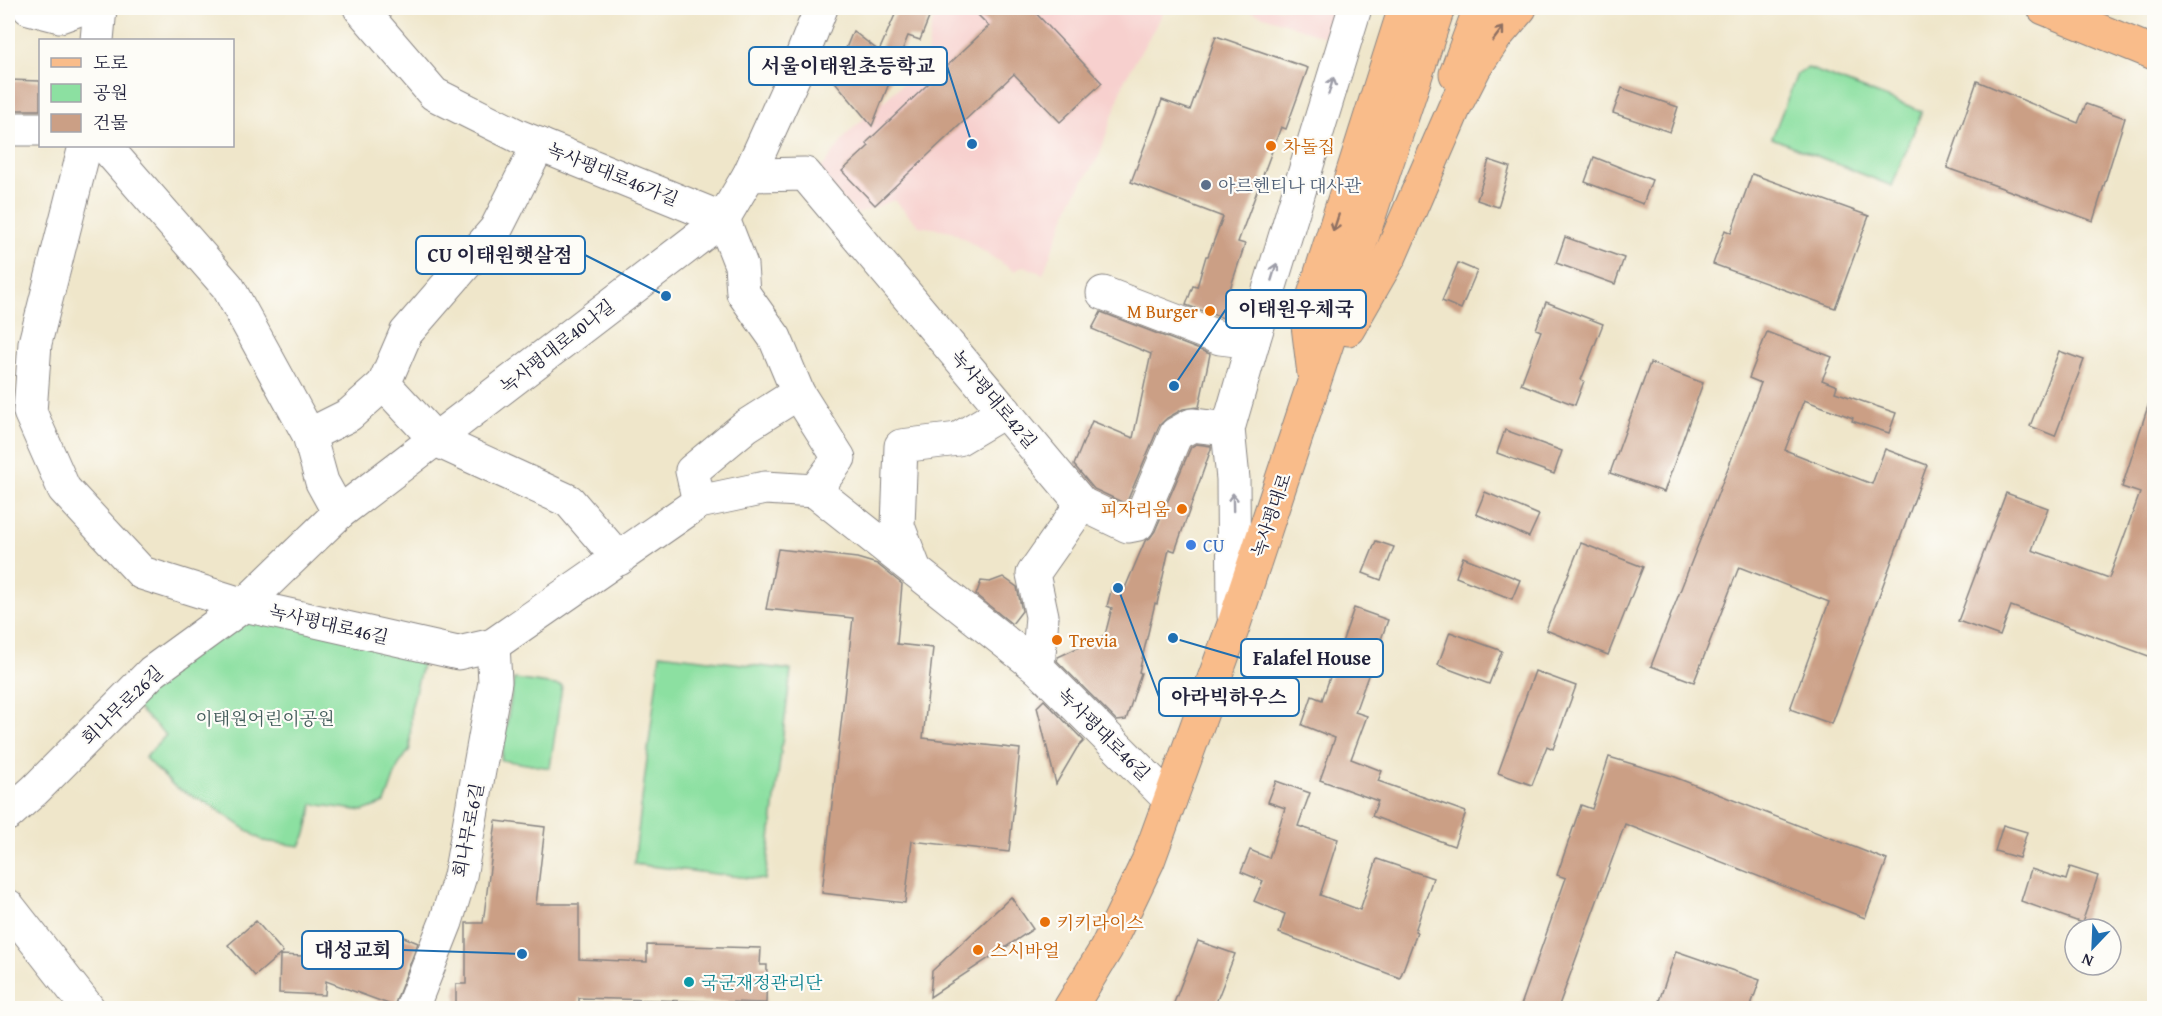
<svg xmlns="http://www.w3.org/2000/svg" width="2162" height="1016" viewBox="0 0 2162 1016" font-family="'Gentium Book Plus','Noto Serif KR',serif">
<rect width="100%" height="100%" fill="#fdfcf7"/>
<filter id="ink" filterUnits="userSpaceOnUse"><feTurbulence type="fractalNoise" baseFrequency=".0167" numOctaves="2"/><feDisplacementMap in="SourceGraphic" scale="12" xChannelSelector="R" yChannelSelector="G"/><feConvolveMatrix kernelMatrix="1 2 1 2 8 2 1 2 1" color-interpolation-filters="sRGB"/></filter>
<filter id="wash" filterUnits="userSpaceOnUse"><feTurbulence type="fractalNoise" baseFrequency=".008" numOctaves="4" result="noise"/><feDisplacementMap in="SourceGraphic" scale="24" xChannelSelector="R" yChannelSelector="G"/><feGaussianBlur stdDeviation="1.35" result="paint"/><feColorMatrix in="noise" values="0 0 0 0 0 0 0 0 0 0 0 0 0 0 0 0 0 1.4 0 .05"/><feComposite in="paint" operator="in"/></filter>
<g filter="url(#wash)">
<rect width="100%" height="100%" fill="#efe6ca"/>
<g fill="#f7d0ce">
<polygon points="935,8 1166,8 1125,79 1099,156 1072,199 1043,274 1024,266 1014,271 952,231 919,226 894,200 857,214 817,174 849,132 925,64"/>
<polygon points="1240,8 1334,8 1325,37"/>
</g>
<g fill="#8ce0a1" stroke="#57816e" stroke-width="1.5">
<polygon points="1808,68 1922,111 1892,186 1772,138 1797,74"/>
<polygon points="267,615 423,661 411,709 410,749 398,766 385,803 363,811 313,804 306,834 300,846 263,841 212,806 175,787 145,758 166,735 135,706 216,627"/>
<polygon points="660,654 791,670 765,880 634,864"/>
<polygon points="514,679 562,686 550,768 501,760"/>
</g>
<g id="blocks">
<g fill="#cb9f85">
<polygon points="898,8 933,8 920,40 908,36 872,126 826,71 840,63 853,31 879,51"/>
<polygon points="971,8 1031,8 1102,83 1060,122 1014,74 875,205 842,171 869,146 866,143 989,26"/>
<polygon points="1216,36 1308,68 1286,129 1281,127 1238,242 1245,244 1228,295 1236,297 1229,320 1186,305 1193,286 1197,287 1206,256 1208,256 1223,217 1131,182 1162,100 1190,110"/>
<polygon points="8,80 40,81 40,110 8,110"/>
<polygon points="1977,81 2078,123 2086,104 2125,118 2093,221 1947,168"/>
<polygon points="1622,88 1678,107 1670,132 1613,113"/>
<polygon points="1594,157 1652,180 1643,204 1585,182"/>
<polygon points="1489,160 1510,167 1498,207 1477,200"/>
<polygon points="1752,174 1869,216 1835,308 1713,264 1725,230 1731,233"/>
<polygon points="1565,237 1624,258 1615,284 1556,263"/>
<polygon points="1458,263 1477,271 1461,309 1442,301"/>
<polygon points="1546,302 1603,324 1581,380 1584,381 1575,405 1521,384 1541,331 1536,329"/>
<polygon points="1101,312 1210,354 1199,407 1183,409 1167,418 1159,426 1126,504 1094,489 1074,465 1092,421 1133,438 1151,354 1092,329"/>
<polygon points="1767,332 1832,357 1822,380 1837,386 1835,392 1896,413 1889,433 1852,421 1853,418 1804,400 1785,450 1872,484 1885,449 1927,465 1832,724 1790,709 1829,602 1739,567 1694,682 1651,666 1761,383 1749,378"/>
<polygon points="2059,351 2084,360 2055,436 2030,426"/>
<polygon points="1650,363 1703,383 1664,492 1610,473"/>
<polygon points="2150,400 2154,401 2154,658 2011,606 2000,636 1958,621 2006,493 2048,508 2032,550 2109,578 2140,493 2122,487"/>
<polygon points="1505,430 1562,451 1554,474 1497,453"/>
<polygon points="1196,444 1211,446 1211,449 1175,551 1169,549 1157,604 1155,603 1139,672 1141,673 1126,720 1117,721 1057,661 1058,657 1105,635 1112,608 1107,606 1113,584 1125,588 1145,541 1150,538 1155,531 1191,447"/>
<polygon points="1485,492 1539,515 1529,537 1476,514"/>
<polygon points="1376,541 1394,547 1381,580 1363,573"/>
<polygon points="1581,543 1643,567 1608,655 1546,630"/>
<polygon points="778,549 857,558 877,564 902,584 897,644 933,648 923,738 1020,749 1009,852 912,841 905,903 822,893 853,618 766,609"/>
<polygon points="1463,557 1520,580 1512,599 1456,577"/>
<polygon points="1003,577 1017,587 1022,611 1012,624 976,595 981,581 990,582"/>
<polygon points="1354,608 1388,620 1355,712 1367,716 1351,759 1382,771 1378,781 1466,812 1454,846 1372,816 1378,801 1320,780 1335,738 1302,725 1312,696 1322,700"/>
<polygon points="1450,632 1502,651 1489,684 1438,665"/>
<polygon points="1535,671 1576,686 1553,749 1547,746 1532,785 1498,773"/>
<polygon points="1044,700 1084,741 1077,748 1056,784 1037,707"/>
<polygon points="1609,757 1669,775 1887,860 1865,918 1625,824 1558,1008 1520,1008 1566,878 1557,875 1581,805 1592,809"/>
<polygon points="1276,781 1310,793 1298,826 1338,839 1320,895 1360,910 1377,859 1433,878 1415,931 1417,932 1400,978 1279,933 1285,914 1254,901 1263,881 1241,872 1250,850 1269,858 1285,808 1268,802"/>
<polygon points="496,821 545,827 536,904 579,904 579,959 647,962 647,945 761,948 760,965 767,965 766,1003 579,998 579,1006 456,1006 456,984 466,984 466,923 483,923"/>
<polygon points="2003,825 2027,832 2019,858 1995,851"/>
<polygon points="2070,867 2098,876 2082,923 2021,901 2031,869 2066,880"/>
<polygon points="1011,897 1033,929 930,997 932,971"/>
<polygon points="256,921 283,952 255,976 228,945"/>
<polygon points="358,934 394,947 399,935 418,943 394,1006 326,981 325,995 279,993 280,955 349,958"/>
<polygon points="1198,941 1235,954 1214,1008 1172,1008"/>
<polygon points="1676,951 1760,980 1750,1008 1681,1008 1659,1001"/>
</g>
</g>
</g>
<g filter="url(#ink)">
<use href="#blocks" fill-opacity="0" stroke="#888482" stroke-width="1.5"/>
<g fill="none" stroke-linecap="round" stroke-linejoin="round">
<g stroke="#888482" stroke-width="35">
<g id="minor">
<polyline points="29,8 60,16 82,8"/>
<polyline points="360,8 434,94 518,136 723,219 741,265 743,293 775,338 798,393 839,458 815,491"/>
<polyline points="97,40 100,8"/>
<polyline points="8,129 40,129"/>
<polyline points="539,144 496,229 406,333 384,384 436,440 569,501 619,559"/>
<polyline points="85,146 35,343 30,412 64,489 142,573 244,605 458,653 493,645 699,502 765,488 815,491 1038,668 1170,800"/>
<polyline points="105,146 228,287 309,435 322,482 339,513"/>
<polyline points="749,175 805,174 1082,504 1128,526 1138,524 1176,434 1192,425 1228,429"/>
<polyline points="1103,293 1220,338 1253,342"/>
<polyline points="309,435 349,415 384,384"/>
<polyline points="699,502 692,471 746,426 798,393"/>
<polyline points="915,570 898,526 901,446 958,439 1005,411"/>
<polyline points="1234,616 1233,479 1228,429 1253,342 1355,8"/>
<polyline points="1038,668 1042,616 1033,574 1082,504"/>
<polyline points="8,814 35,790 152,672 244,605 339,513 723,219 749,175 797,69 821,8"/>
<polyline points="8,906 88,1008"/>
<polyline points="412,1008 446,922 460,876 495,682 493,645"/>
</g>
</g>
<g stroke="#888482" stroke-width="35">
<g id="major">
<polyline points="2044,8 2154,53"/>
<polyline points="1456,74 1480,8"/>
<polyline points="1348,329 1390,256 1456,104 1475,67 1496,36 1520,8"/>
<polyline points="1314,374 1307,317 1405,8"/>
<polyline points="1070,1008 1106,949 1148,861 1234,624 1438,8"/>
</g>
</g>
<use href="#minor" stroke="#fff" stroke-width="33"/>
<use href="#major" stroke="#f9bc8a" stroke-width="33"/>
</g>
<defs><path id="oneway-shaft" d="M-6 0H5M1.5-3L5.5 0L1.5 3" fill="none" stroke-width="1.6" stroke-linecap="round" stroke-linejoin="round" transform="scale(1.5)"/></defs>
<g stroke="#8e6f62">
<use href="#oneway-shaft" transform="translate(1498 34) rotate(-53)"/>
<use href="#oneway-shaft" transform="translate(1336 223) rotate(108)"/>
</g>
<g stroke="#9c9ca7">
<use href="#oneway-shaft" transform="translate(1331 86) rotate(-73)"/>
<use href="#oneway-shaft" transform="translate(1274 272) rotate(-73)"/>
<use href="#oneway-shaft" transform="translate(1233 502) rotate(-91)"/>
</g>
</g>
<g fill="#e8710a" stroke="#fdfcf7" stroke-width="2">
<circle cx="1271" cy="146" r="6"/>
<circle cx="1210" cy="311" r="6"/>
<circle cx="1182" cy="509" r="6"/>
<circle cx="1057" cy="640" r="6"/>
<circle cx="1045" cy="922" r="6"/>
<circle cx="978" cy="950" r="6"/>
</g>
<circle fill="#5c6f8a" stroke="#fdfcf7" stroke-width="2" cx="1206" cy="185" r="6"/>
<circle fill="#3f7fe0" stroke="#fdfcf7" stroke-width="2" cx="1191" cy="545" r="6"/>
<circle fill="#0f9aa8" stroke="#fdfcf7" stroke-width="2" cx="689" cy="982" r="6"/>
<g text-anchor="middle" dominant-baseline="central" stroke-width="4.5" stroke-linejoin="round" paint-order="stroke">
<g font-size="18" fill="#c56008" stroke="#fdfcf7" text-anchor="start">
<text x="1283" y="146">차돌집</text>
<text x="1198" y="311" text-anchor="end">M Burger</text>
<text x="1170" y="509" text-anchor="end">피자리움</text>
<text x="1069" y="640">Trevia</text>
<text x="1057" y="922">키키라이스</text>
<text x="990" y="950">스시바얼</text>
</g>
<g font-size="18" fill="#22223b" stroke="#fdfcf7">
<text transform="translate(613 174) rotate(22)">녹사평대로46가길</text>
<text transform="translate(557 346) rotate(-38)">녹사평대로40나길</text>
<text transform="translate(994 399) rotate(50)">녹사평대로42길</text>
<text transform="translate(1271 515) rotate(-71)">녹사평대로</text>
<text transform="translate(329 624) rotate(13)">녹사평대로46길</text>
<text transform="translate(122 705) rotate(-44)">회나무로26길</text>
<text transform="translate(1104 734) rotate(45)">녹사평대로46길</text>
<text transform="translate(468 830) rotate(-79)">회나무로6길</text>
</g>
<g font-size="18" fill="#4e5e75" stroke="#fdfcf7" text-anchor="start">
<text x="1218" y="185">아르헨티나 대사관</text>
</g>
<g font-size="18" fill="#366cbe" stroke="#fdfcf7" text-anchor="start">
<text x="1203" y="545">CU</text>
</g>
<g font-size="18" fill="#425b5a" stroke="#fdfcf7">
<text x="265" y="718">이태원어린이공원</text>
</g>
<g font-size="18" fill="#0d838f" stroke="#fdfcf7" text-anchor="start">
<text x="701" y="982">국군재정관리단</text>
</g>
</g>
<path fill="none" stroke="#1f6fb2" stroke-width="2" d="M972 144L947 66M666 296L585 255M1174 386L1226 309M1173 638L1241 658M1118 588L1159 697M522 954L403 950"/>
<g fill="#1f6fb2" stroke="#fdfcf7" stroke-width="2">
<circle cx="972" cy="144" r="6"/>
<circle cx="666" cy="296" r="6"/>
<circle cx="1174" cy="386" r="6"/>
<circle cx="1173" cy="638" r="6"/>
<circle cx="1118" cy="588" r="6"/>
<circle cx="522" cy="954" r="6"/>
</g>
<g fill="#fdfcf7" stroke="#1f6fb2" stroke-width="2">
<rect x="749" y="47" width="198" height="38" rx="6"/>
<rect x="416" y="236" width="169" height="38" rx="6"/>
<rect x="1226" y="290" width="140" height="38" rx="6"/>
<rect x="1241" y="639" width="142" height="38" rx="6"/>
<rect x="1159" y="678" width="140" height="38" rx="6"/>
<rect x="302" y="931" width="101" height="38" rx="6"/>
</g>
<g font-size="20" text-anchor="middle" font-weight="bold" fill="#22223b">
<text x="848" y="73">서울이태원초등학교</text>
<text x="500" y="262">CU 이태원햇살점</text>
<text x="1296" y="316">이태원우체국</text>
<text x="1312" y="665">Falafel House</text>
<text x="1229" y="704">아라빅하우스</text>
<text x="353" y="957">대성교회</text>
</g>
<rect width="2162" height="1016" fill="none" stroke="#fdfcf7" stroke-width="30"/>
<rect x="39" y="39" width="195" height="108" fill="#fdfcf7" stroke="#a5a5ac" stroke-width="1.5"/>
<rect x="51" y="58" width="30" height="9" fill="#f9bc8a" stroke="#a5a5ac" stroke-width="1.5"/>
<text x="93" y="69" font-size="18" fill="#22223b">도로</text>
<rect x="51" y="84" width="30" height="18" fill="#8ce0a1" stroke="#a5a5ac" stroke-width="1.5"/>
<text x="93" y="99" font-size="18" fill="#22223b">공원</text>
<rect x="51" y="114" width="30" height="18" fill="#cb9f85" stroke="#a5a5ac" stroke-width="1.5"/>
<text x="93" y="129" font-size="18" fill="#22223b">건물</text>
<g transform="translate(2093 947) rotate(203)"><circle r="28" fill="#fdfcf7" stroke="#a5a5ac" stroke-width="1.5"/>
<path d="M0-4.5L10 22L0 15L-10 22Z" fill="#1f6fb2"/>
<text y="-9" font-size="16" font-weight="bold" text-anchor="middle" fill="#22223b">N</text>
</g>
</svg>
